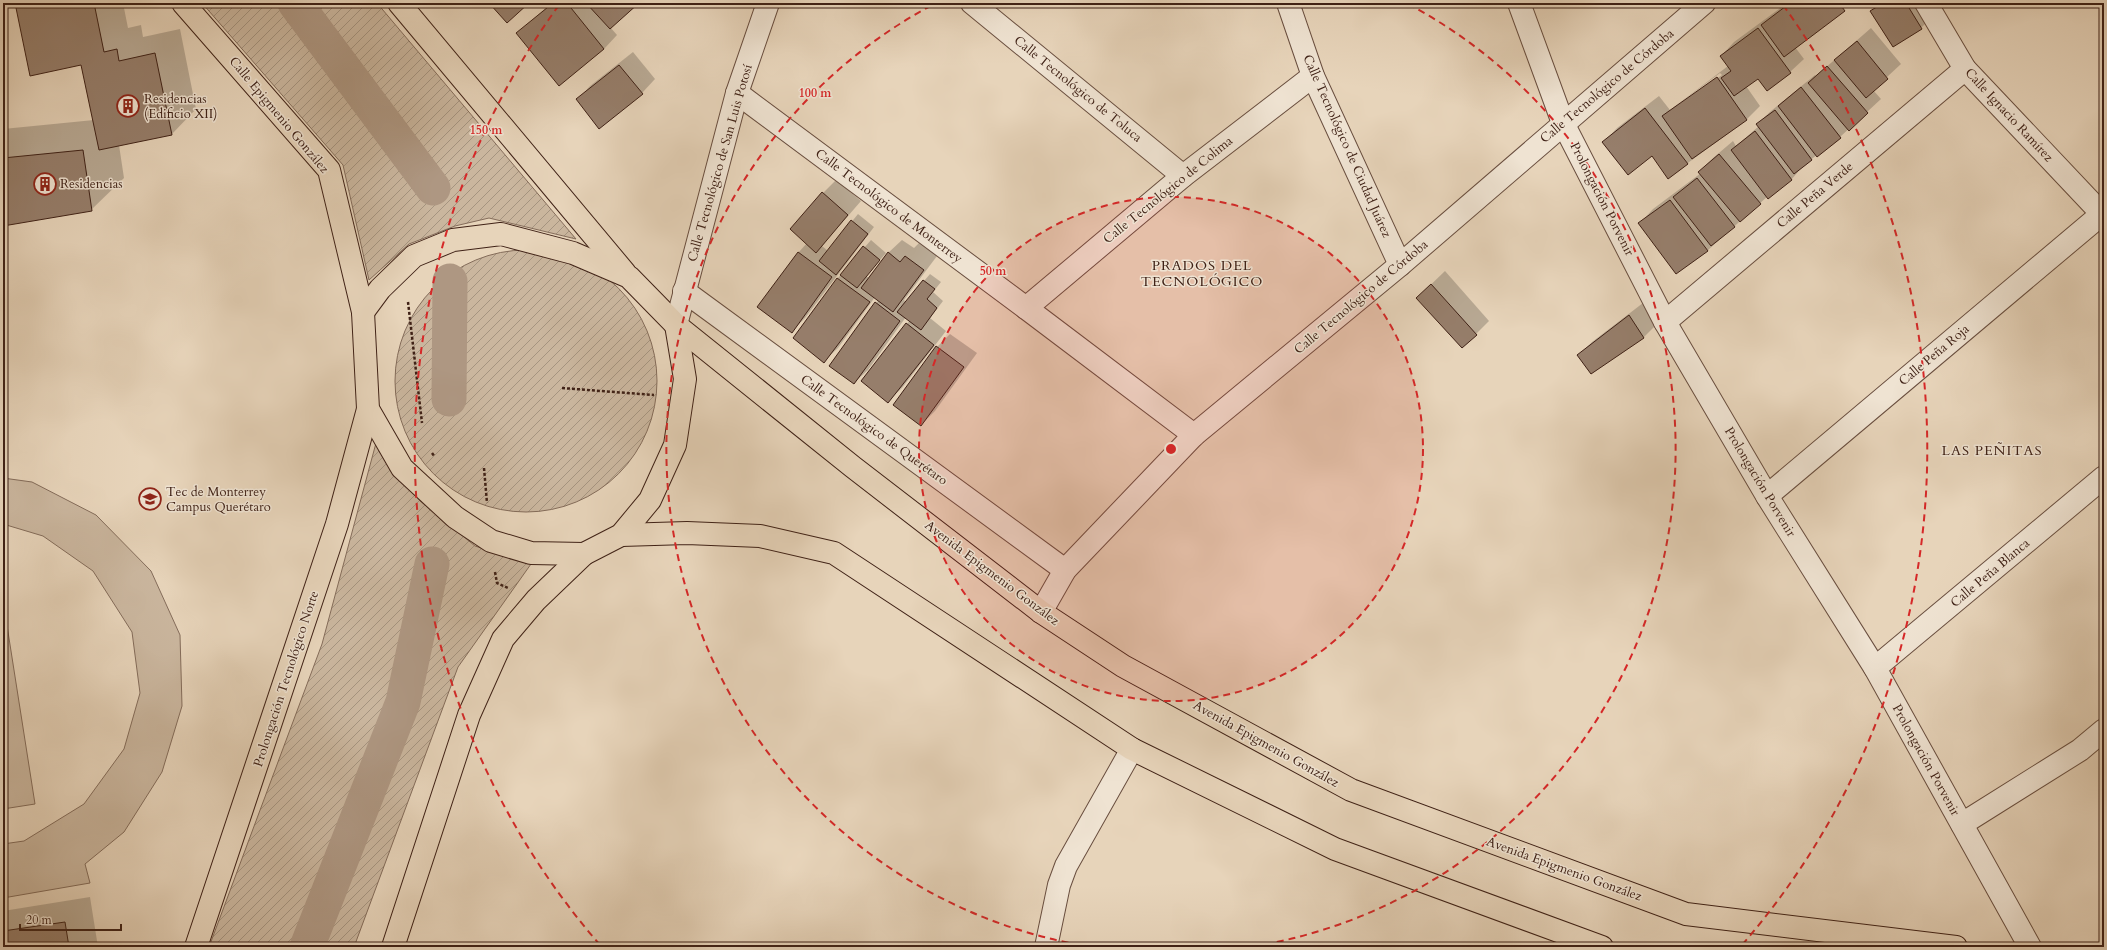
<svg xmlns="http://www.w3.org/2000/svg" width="2107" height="950" viewBox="0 0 2107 950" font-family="Cardo,serif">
<defs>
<pattern id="garden-furrows" width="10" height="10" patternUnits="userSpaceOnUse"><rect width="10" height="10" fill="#cab69e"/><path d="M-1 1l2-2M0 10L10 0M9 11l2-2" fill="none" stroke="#a59480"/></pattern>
</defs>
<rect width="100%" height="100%" fill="#e7d4ba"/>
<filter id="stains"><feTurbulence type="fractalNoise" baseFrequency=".005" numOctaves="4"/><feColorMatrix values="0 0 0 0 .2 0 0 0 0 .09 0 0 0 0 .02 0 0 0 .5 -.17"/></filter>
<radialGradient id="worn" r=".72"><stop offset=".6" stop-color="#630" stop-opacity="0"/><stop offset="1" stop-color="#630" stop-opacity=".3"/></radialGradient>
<g fill="url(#garden-furrows)" stroke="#846c5a">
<polygon points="202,3 377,3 576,239 489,218 455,226 409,244 369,280 343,165"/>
<circle cx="526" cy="381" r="131"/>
<polygon points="376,443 420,501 475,546 531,564 458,667 354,947 209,947 322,644"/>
</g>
<g fill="#cab69e" stroke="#846c5a">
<polygon points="3,478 32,482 96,515 151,571 180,635 182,706 162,772 124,832 85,864 90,883 3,898 3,844 24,841 84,804 124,749 140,693 132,632 93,571 43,536 3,524"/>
<polygon points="3,600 35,804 3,809"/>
</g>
<g fill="#0003" fill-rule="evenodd">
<polygon points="16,3 123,3 128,28 141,25 143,37 180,29 196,109 172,134 119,145 124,178 91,210 3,225 3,129 94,120 82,64"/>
<polygon points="551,3 637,3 610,27 617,35 604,49 518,33"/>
<path d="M1787,3H1851L1795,47L1804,59L1790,72L1767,89L1758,78L1746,86L1760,106L1746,120L1669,177L1652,155L1604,142L1617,128L1659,96L1670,110L1728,66L1721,56L1734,42ZM1720,73L1722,75L1677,107V105Z"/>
<polygon points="1880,3 1927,3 1934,15 1921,28 1872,11"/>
<polygon points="1871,28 1901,64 1873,90 1881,99 1840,137 1804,165 1791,180 1768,196 1707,251 1640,223 1653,209 1701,173 1699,172 1713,158 1733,141 1736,146 1759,126 1757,124 1771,111 1815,75 1816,76"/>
<polygon points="633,52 655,79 642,93 577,100 590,86"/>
<polygon points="836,180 861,201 822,246 828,251 858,214 874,227 805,318 792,331 798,253 807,243 823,193"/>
<polygon points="871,240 886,253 866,276 869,278 888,253 902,240 914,248 919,243 937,256 904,300 906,302 930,274 941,282 933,292 943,301 930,318 946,331 902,388 888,401 907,324 910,320 906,317 868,370 854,383 876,303 879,300 875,297 838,348 824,361 794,338 838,278"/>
<polygon points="1445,271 1489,321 1476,334 1417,298"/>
<polygon points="1643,303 1657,324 1643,338 1579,355 1592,342"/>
<polygon points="950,334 977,353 935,411 921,425 937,347"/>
<polygon points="90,897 98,947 3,947 3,911"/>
</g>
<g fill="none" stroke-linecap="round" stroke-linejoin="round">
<g stroke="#ae9782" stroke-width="35">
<polyline points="295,3 433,188"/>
<polyline points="449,399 450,281"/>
<polyline points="307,947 403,702 432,564"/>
</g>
</g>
<g fill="#967e6b" stroke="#3f2116">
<polygon points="15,3 94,3 104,52 117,49 119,61 155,53 172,135 99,150 81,65 30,76"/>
<polygon points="489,3 529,3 507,23"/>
<polygon points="553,3 567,3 604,49 559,86 516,33"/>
<polygon points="586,3 639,3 610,29"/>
<polygon points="1790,3 1839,3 1845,11 1784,57 1761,25"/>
<polygon points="1879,3 1906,3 1922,29 1893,47 1870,11 1880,5"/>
<polygon points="1758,28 1791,73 1767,91 1758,79 1734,96 1721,78 1731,71 1720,56"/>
<polygon points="1857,41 1888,79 1866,98 1834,60"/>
<polygon points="619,65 643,94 599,129 576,99"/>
<polygon points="1827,66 1868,113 1849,131 1808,83"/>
<polygon points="1717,77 1747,120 1692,159 1662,116"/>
<polygon points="1801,87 1841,138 1817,157 1778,106"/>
<polygon points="1645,108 1688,164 1668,179 1652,156 1628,175 1602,142"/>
<polygon points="1775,110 1812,160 1794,174 1756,124"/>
<polygon points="1755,131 1792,180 1768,199 1731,150"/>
<polygon points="83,150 92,211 3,226 3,158"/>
<polygon points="1719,154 1761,204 1740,222 1698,172"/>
<polygon points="1697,178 1735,227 1711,246 1673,197"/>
<polygon points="822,192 848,215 816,253 790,229"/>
<polygon points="1670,200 1708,251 1676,274 1638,223"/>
<polygon points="851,220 868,234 836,275 819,261"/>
<polygon points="863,246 880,260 857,288 840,275"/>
<polygon points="798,252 832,277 792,333 757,307"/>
<polygon points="888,252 900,262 905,256 924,270 893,312 861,288"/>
<polygon points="837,278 870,302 824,363 793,338"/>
<polygon points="923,280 935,289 927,299 937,308 921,330 897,312"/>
<polygon points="1431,284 1477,335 1462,348 1416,298"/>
<polygon points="875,302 900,321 854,384 829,366"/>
<polygon points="1629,315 1644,338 1591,374 1577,355"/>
<polygon points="906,323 934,345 888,403 861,381"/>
<polygon points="936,346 964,367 921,426 893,405"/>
<polygon points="65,922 69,947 3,947 3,931"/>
</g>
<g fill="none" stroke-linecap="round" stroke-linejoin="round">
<g stroke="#694e3f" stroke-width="24">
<g id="minor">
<polyline points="972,3 1183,176"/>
<polyline points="1288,3 1313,76 1400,265"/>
<polyline points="1519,3 1563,123 1665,322 1767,496 1875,668 2030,947"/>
<polyline points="1926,3 1965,69 2104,216"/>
<polyline points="737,93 1026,308 1194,435"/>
<polyline points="684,291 1065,570"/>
<polyline points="1026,308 1183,176 1313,76"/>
<polyline points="1665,322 1965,69"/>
<polyline points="676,325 737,93 768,3"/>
<polyline points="1767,496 2102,214"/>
<polyline points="1041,612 1065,570 1194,435 1400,265 1704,3"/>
<polyline points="1875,668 2104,477"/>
<polyline points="1962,824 2080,750 2104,730"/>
<polyline points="1046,947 1059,885 1066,866 1132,749"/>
</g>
</g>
<g stroke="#3f2116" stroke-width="24">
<g id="major">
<polyline points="183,3 329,170 363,312 368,409 402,468 455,517 491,541 531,553 584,554 621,535 650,500 675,445 685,379 676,325"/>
<polyline points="399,3 625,273"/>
<polyline points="363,312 380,289 414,256 453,240 501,234 573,253 629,277 676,325 853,467 1041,612 1123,666 1351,790 1686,914 1956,947"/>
<polyline points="621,535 687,533 760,536 834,553 1132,749 1335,849 1602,947"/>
<polyline points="196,947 337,524 368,409"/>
<polyline points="393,947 469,715 503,639 536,600 584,554"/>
</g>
</g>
<g stroke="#3f2116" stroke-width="2.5" stroke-dasharray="3 2" stroke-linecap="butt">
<polyline points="408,302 422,423"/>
<polyline points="562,388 654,395"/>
<polyline points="432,453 435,457"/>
<polyline points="484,468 487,503"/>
<polyline points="495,572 497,583 508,588"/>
</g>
<use href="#minor" stroke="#efe3d2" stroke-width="22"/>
<use href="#major" stroke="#e7d4ba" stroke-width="22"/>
</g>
<circle cx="1171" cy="449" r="252" fill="#d62828" fill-opacity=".12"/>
<g fill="none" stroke="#d62828" stroke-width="2" stroke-dasharray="7 5">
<circle cx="1171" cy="449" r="252"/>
<path d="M1092 947A504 504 0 0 1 934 4M1408 4A504 504 0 0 1 1250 947"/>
<path d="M600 945A756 756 0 0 1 559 5M1783 5A756 756 0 0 1 1742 945"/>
</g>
<defs>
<g id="building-ring" transform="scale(1.15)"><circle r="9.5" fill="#efe3d2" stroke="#8f2418" stroke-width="1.5"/><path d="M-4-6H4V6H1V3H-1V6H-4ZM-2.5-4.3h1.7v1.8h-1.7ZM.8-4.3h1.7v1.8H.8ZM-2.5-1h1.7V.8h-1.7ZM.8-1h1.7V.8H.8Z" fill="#8f2418"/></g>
<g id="university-ring" transform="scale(1.15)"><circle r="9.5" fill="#efe3d2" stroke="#8f2418" stroke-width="1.5"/><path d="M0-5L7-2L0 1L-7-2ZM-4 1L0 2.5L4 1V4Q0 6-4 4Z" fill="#8f2418"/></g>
</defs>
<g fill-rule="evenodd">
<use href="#building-ring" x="128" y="106"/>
<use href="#building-ring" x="45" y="184"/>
<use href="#university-ring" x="150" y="499"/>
</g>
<g text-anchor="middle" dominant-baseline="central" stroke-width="3" stroke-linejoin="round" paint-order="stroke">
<g font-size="13" fill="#3f2116" stroke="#efe3d2">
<text transform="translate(1607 86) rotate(-40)">Calle Tecnológico de Córdoba</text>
<text transform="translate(1078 89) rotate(39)">Calle Tecnológico de Toluca</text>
<text transform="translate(279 115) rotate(50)">Calle Epigmenio González</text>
<text transform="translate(2009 115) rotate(47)">Calle Ignacio Ramírez</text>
<text transform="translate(1347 146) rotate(66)">Calle Tecnológico de Ciudad Juárez</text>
<text transform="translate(720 163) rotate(-74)">Calle Tecnológico de San Luis Potosí</text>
<text transform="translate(1168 190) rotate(-39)">Calle Tecnológico de Colima</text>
<text transform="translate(1815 195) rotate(-40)">Calle Peña Verde</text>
<text transform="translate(1602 199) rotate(63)">Prolongación Porvenir</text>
<text transform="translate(889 206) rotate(37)">Calle Tecnológico de Monterrey</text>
<text transform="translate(1361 297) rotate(-40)">Calle Tecnológico de Córdoba</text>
<text transform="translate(1934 355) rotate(-40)">Calle Peña Roja</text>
<text transform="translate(874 430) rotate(36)">Calle Tecnológico de Querétaro</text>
<text transform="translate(1760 482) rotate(59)">Prolongación Porvenir</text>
<text transform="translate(992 573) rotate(37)">Avenida Epigmenio González</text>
<text transform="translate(1990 573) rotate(-40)">Calle Peña Blanca</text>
<text transform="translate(286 679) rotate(-72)">Prolongación Tecnológico Norte</text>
<text transform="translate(1266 744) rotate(29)">Avenida Epigmenio González</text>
<text transform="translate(1926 760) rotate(61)">Prolongación Porvenir</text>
<text transform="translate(1564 869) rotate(20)">Avenida Epigmenio González</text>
</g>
<g font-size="13" fill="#3f2116" stroke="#efe3d2" text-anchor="start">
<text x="144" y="99">Residencias<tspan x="144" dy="15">(Edificio XII)</tspan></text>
<text x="60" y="184">Residencias</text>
<text x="166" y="492">Tec de Monterrey<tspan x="166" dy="15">Campus Querétaro</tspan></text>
</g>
<g font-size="14" letter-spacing="1" fill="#3f2116" stroke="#efe3d2">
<text x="1202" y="265">PRADOS DEL<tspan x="1202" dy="16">TECNOLÓGICO</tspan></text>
<text x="1992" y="450">LAS PEÑITAS</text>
</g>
</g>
<circle cx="1171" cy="449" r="6" fill="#d62828" stroke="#efe3d2" stroke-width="2"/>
<g font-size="12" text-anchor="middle" font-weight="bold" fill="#d62828" stroke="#efe3d2" stroke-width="3" stroke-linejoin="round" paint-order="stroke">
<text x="815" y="97">100 m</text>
<text x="486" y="134">150 m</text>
<text x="993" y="275">50 m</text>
</g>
<rect width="2107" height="950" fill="none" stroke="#e7d4ba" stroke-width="16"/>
<rect x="4" y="4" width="2099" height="942" fill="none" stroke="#3f2116" stroke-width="2"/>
<rect x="8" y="8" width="2091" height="934" fill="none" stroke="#3f2116"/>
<path d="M20 924v6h101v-6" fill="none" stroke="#3f2116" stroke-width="2"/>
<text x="26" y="924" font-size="12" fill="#3f2116" stroke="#efe3d2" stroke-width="3" paint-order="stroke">20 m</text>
<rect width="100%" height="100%" filter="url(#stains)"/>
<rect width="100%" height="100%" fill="url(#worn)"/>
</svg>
